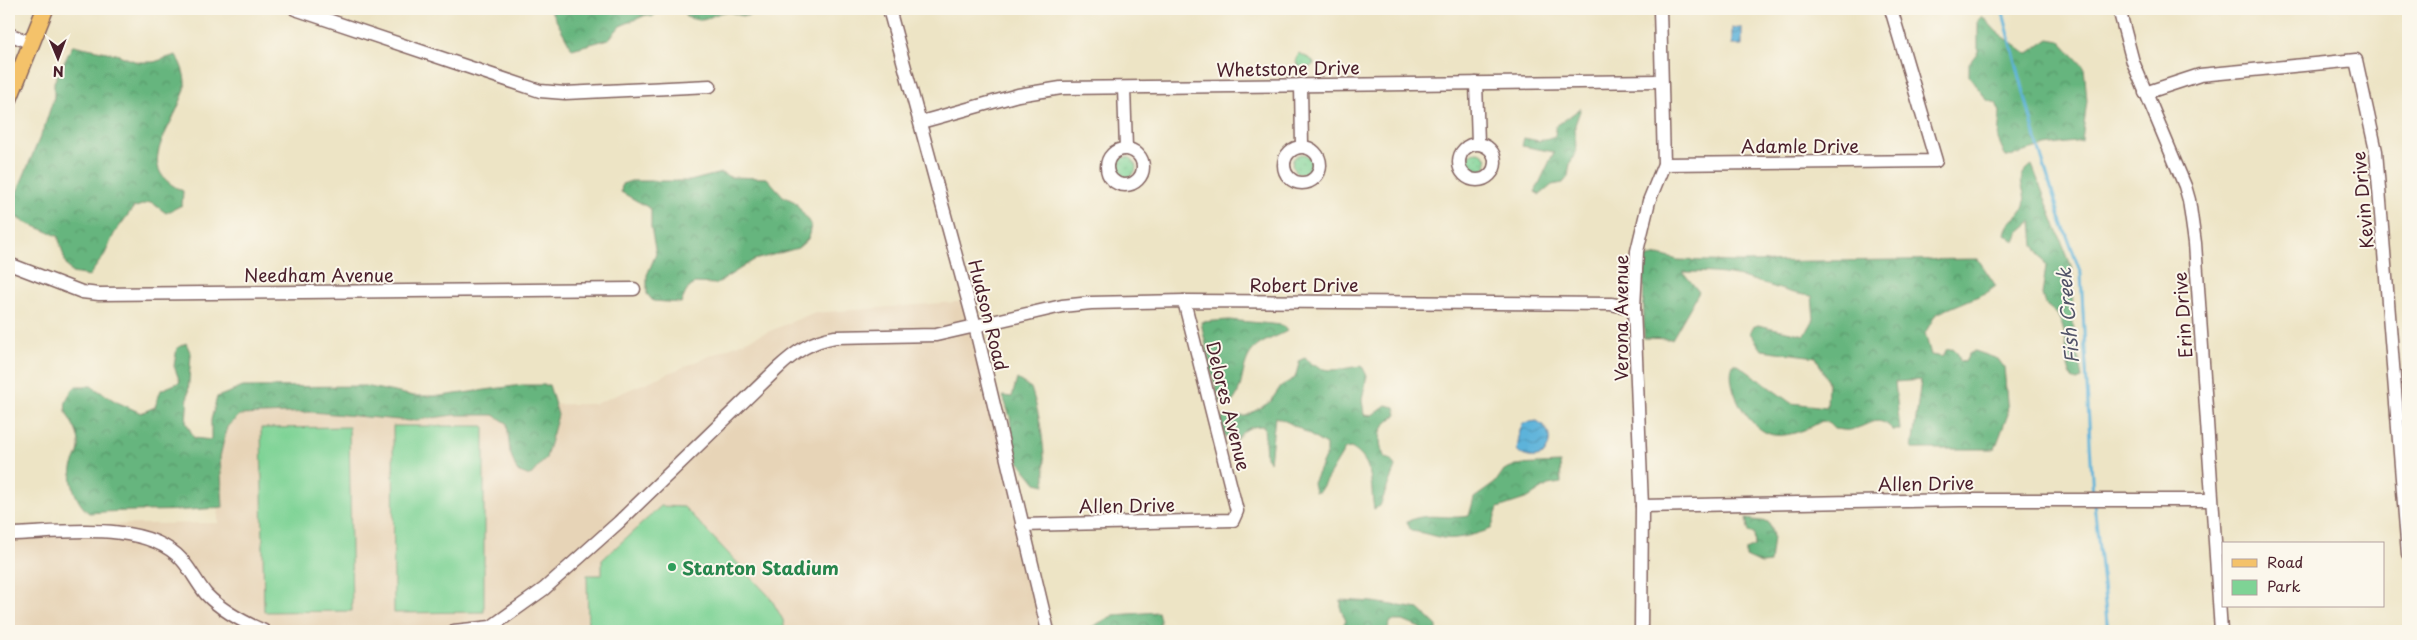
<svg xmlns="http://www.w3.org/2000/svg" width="2417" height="640" viewBox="0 0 2417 640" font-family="'Playpen Sans',sans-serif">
<defs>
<pattern id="grass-dots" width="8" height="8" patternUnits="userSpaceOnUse" patternTransform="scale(1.25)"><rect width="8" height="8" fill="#7ed395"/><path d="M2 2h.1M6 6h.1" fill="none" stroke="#6eb581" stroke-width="1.8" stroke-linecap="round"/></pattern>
<pattern id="forest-crowns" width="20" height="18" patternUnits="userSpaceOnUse" patternTransform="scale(1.25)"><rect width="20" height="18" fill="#66b57e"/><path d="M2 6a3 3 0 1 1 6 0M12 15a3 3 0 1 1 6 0" fill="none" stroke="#569367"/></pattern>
<pattern id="water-waves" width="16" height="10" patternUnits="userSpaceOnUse" patternTransform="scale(1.25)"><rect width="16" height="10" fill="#5db3da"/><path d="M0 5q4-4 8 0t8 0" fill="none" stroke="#4f91b1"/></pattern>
</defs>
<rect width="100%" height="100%" fill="#fbf7ec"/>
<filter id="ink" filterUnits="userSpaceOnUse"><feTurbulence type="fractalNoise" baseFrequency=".02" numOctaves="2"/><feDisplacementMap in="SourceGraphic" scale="10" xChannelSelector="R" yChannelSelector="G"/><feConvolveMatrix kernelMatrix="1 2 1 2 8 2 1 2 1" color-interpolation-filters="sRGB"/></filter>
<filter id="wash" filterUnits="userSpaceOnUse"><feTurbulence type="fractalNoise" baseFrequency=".0096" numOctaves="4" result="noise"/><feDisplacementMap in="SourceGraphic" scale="20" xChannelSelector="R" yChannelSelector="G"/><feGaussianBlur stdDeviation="1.12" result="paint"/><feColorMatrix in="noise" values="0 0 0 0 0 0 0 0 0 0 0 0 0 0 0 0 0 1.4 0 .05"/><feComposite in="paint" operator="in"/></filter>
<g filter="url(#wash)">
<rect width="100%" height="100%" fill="#ede4c5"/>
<polygon fill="#e7d4b7" points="968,301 1049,631 9,631 9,526 218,523 216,407 595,404 813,313"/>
<g fill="url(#grass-dots)" stroke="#647960">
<polygon points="1299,53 1312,60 1314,64 1310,67 1298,66 1296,61"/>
<circle cx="1477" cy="162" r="10"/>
<circle cx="1302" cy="164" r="10"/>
<circle cx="1126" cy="167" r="10"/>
</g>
<g fill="url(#forest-crowns)" stroke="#586a54">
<polygon points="550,9 662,9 652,17 646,15 620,26 609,39 572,49"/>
<path d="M683,9H757C744,24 736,10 724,12C703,17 710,24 686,17Z"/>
<polygon points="1982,16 1997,32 2027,54 2049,39 2060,41 2084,67 2087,100 2082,141 2046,146 2006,157 1998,139 2000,112 1996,103 1987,100 1969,76 1969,63 1978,52 1978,20"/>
<path d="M73,45L116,54L137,62H154L176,55C182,66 186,76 185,89C184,94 180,101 178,107C163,141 138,170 183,191L182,205L166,213L151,202L133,208L114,234L105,254L89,276L72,273L66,264L58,236L24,222L9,213V191L17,192L45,125L54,97V82Z"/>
<polygon points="1581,108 1575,125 1576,152 1570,163 1568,177 1563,183 1552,185 1540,195 1535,192 1554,152 1522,146 1524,138 1539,141 1555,136 1556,126"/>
<path d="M2032,165L2072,268L2073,324L2082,379L2077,381L2072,379L2068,366L2065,334L2062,324L2057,314L2045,304L2042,295L2046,266L2034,245L2032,221L2019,232L2015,242L2005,234C2008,218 2020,219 2024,205C2028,188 2011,180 2032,165Z"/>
<polygon points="721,173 730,177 767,178 783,196 795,202 811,225 808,239 798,248 754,260 716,284 695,283 687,290 681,303 653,301 647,294 647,275 656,254 651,227 651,209 621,192 622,184 631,181 690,181"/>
<path d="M1659,255L1678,260L1738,262L1978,259L1996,286L1988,292L1936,314L1925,333L1931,355L1942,357L1946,350L1953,349L1958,354L1960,361L1965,362L1969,354L1975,351L1998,359L2004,367L2008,414L1995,449H1912L1921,380L1895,382L1900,430H1893C1877,412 1868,427 1850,430C1845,431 1839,429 1834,429L1827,422L1822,421C1808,429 1790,437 1774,435C1750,432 1724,387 1733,364H1737L1791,403L1827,407L1828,382L1816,357L1762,350L1750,333L1753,327L1758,325L1805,335L1814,319L1812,296C1788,294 1768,284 1745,278C1725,273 1704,272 1683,272L1699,292L1672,339L1644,338L1643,258Z"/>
<path d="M1229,320L1282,325L1287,331C1275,338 1263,340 1253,350C1238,367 1247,395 1225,408L1219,399L1213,379L1201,322Z"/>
<path d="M186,343L191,354L186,422L194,438L211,440V420L217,397L243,387L365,386L414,396H441L522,385H549L558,415L546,458L530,476L517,471L510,452L507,423L494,415H454L410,421L312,412L240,415L227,427L220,457L223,507C178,513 134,509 89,513C77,504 69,483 72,468C75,458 80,453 79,442C76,417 52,412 76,386H91L115,401L141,413L155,407L161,390L180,382L174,366L177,348Z"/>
<path d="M1305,358C1325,377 1339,368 1362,366L1367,376L1362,399L1364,415L1371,416L1386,405L1395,407L1397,415C1379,425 1376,440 1385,458L1392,460L1395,467L1380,506L1374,509C1370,486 1375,461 1351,448L1345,449L1319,492H1315L1313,483L1326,455V445C1308,435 1294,423 1275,417L1270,462L1266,457L1264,426C1250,426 1244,429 1236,440H1229L1225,436L1221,421L1223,417L1246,416L1270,402L1281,386L1295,378L1300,360Z"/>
<path d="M1017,379L1031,388C1042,421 1045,451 1045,485L1036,483L1019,462L1012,439L1010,417L1003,396L1012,397Z"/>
<path d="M1560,463L1561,483L1548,485L1528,498L1498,508L1491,529C1477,534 1458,540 1443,538C1432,536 1422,532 1411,531L1407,522C1425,511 1448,520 1469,516L1474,498L1495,483L1504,470L1516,465Z"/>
<polygon points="1746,519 1769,522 1773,536 1770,563 1761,564 1746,557 1746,550 1755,546 1754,534 1749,532"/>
<polygon points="1341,600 1373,602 1419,609 1437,626 1437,631 1421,631 1420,628 1403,621 1391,621 1387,631 1347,631 1341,628 1346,621 1341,610"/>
<polygon points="1158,612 1160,620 1159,631 1131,631 1132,627 1113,631 1084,631 1114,615"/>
</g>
<g fill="#7ed395" stroke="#647960">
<polygon points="393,426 484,426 484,612 394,613"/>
<polygon points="349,427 352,611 264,612 261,428"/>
<polygon points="661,506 684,507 770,597 783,620 785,631 588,631 587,575 602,575 602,560"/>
</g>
<g fill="url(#water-waves)" stroke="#546982">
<rect x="1732" y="28" width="10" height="17"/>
<path d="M1537,421C1551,429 1553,443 1543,455C1534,459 1523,458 1517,450L1520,430L1523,423Z"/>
</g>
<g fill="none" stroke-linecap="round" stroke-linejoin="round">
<g stroke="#5db3da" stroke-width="3">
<polyline points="2002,9 2038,146 2060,217 2081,274 2093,497"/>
<polyline points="2094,503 2108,631"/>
</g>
</g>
</g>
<g filter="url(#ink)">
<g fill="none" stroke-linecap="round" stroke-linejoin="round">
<g stroke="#836461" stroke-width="15">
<g id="minor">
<polyline points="295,9 540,91 565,93 710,86"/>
<polyline points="889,9 975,326 1048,631"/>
<polyline points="2119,9 2133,62 2185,186 2189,200 2195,243 2221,631"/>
<polyline points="9,34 31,43"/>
<polyline points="1476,83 1478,143"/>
<polyline points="1301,85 1302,146"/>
<polyline points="1124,88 1126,148"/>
<polyline points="2145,93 2200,75 2356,60 2376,151 2408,554"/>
<polyline points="921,122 1018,95 1061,88 1660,81"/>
<circle cx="1477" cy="162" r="18"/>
<circle cx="1302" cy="165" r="18"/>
<circle cx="1125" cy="167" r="18"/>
<polyline points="1664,164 1936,161 1891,9"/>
<polyline points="9,264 82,292 99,294 634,289"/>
<polyline points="1642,506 1960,500 2211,500"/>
<polyline points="1022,525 1233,520 1237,511 1184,301"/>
<path d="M9,534C60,533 145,519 182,560C191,570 197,583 206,594C222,611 243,622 264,631"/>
<path d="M454,631L491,627L544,589L619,522L777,369C795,352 811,341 835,337L936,335L1062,306L1091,303L1184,301L1492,303L1611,304L1634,308"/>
<polyline points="1641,631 1642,506 1634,308 1637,251 1649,201 1664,164 1660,9"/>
</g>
</g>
<g stroke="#836461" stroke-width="19">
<polyline id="major" points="9,99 45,9"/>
</g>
<use href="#minor" stroke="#fff" stroke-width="12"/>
<use href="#major" stroke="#f4c26a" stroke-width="16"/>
</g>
</g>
<circle fill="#2e9e5b" stroke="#fbf7ec" stroke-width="2" cx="672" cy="567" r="5"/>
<g text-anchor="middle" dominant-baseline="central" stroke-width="4" stroke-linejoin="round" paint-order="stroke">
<g font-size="18" fill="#4a1f2b" stroke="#fbf7ec">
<text transform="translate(1288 68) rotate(-1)">Whetstone Drive</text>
<text x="1800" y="145">Adamle Drive</text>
<text transform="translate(2362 200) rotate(-95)">Kevin Drive</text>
<text x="319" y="274">Needham Avenue</text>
<text x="1304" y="284">Robert Drive</text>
<text transform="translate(989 315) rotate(76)">Hudson Road</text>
<text transform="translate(2182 315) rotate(-94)">Erin Drive</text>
<text transform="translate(1620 318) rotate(-90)">Verona Avenue</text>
<text transform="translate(1229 406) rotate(76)">Delores Avenue</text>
<text transform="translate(1926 483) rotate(-1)">Allen Drive</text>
<text transform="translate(1127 505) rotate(-1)">Allen Drive</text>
</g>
<g font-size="18" font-weight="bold" fill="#27864d" stroke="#fbf7ec" text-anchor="start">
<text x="682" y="567">Stanton Stadium</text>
</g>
<g font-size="19" font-style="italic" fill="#515368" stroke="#fbf7ec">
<text transform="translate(2067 316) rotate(-95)">Fish Creek</text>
</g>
</g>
<rect width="2417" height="640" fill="none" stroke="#fbf7ec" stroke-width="30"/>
<rect x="2222" y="542" width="162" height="65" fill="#fbf7ec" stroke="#b4a19f"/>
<rect x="2232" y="559" width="25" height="8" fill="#f4c26a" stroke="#b4a19f"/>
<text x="2267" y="568" font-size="15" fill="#4a1f2b">Road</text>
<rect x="2232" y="580" width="25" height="15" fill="#7ed395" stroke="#b4a19f"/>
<text x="2267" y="592" font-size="15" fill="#4a1f2b">Park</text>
<g transform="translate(58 58) rotate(179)" stroke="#fbf7ec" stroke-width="4" paint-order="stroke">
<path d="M0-4L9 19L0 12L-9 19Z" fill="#4a1f2b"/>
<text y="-8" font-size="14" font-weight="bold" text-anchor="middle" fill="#4a1f2b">N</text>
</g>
</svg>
